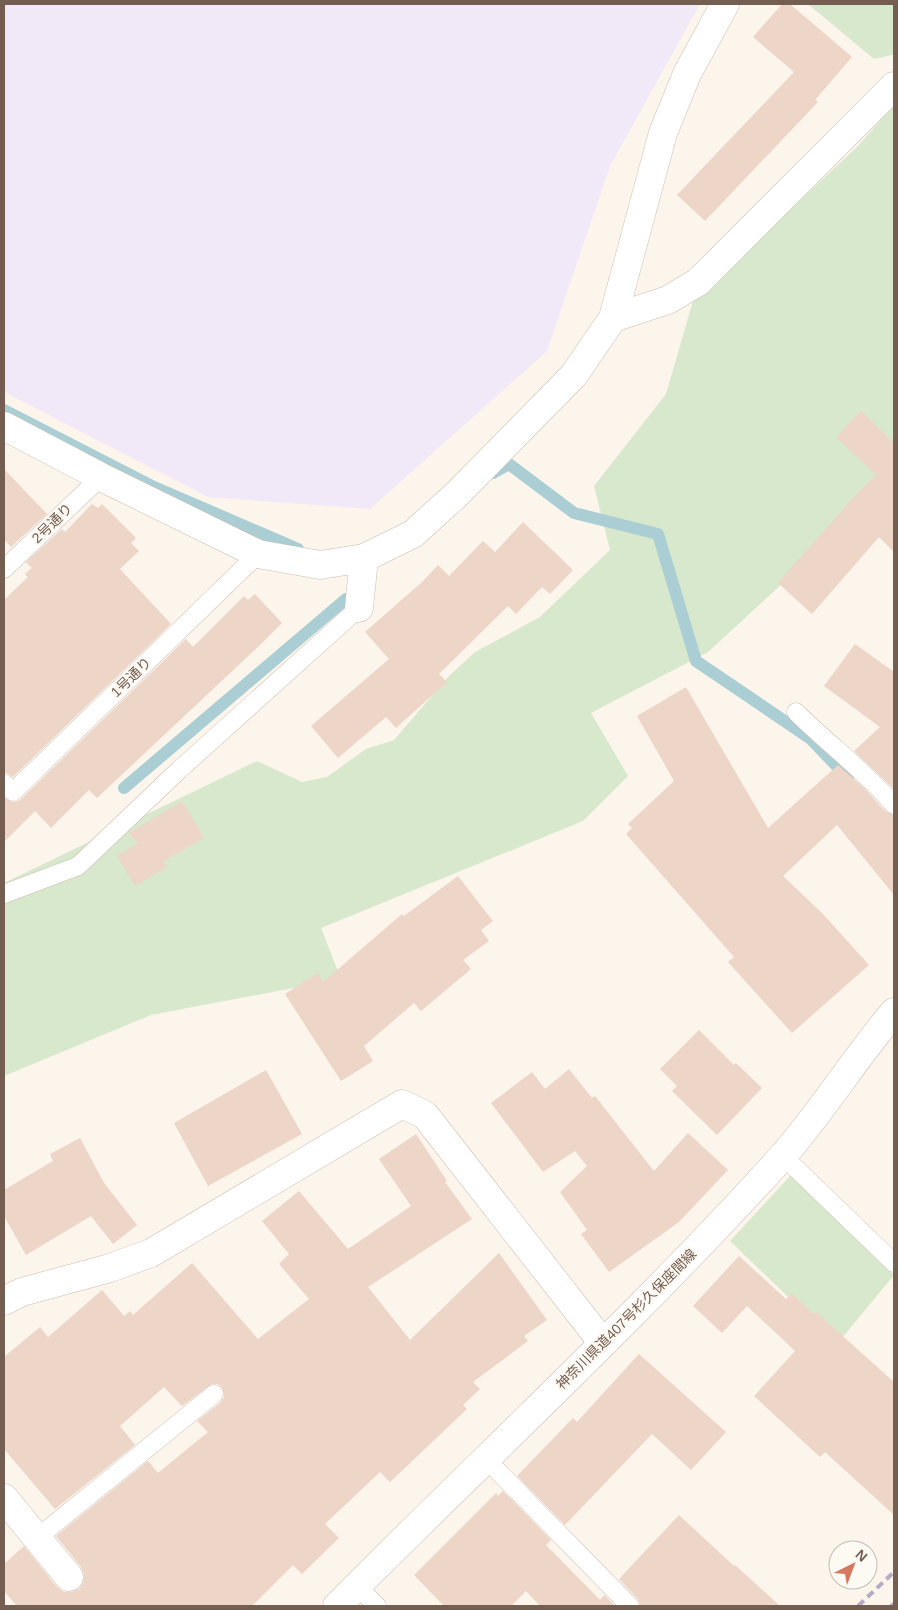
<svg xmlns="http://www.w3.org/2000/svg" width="898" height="1610" viewBox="0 0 898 1610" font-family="Helvetica,'Noto Sans JP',sans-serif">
<rect width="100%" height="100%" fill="#fbf5ec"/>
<polygon fill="#f2e9f8" points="4,4 700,4 610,166 547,351 370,509 208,497 4,392"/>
<g fill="#d8e8cc">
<polygon points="808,4 894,4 894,53 892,55 874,59"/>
<polygon points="894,105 894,481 708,652 591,713 628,776 583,821 321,928 341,979 151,1015 4,1076 4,883 257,761 302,782 327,777 366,749 394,740 449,676 475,652 540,617 610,550 594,486 666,394 693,301 858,146"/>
<polygon points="791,1175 894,1275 837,1344 730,1241"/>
</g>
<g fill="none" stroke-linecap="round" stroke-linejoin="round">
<g stroke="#aaced3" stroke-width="12">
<polyline points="4,410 154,487 298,549"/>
<polyline points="493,473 509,464 574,513 658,534 696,661 811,739 848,778"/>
<polyline points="124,788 346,599"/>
</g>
</g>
<g fill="#edd5c7">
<polygon points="782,4 790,4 852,57 815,100 818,102 705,221 677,195 794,72 753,37"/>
<polygon points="861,411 894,443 894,552 879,537 812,614 778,583 853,498 876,475 836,437"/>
<polygon points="4,469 47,514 11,547 4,539"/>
<polygon points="92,504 98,508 102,504 136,538 131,543 139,551 120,569 171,624 13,777 7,773 4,773 4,600 28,577 25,574 32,568 26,562 62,529 65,532"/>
<polygon points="523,522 573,570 550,594 542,587 516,614 508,606 439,674 447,682 396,728 386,717 338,758 311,726 389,659 365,632 422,582 438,565 449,576 483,541 495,552"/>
<polygon points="255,594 282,623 261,644 97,798 89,790 51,828 35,811 4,842 4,798 11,802 16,802 20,800 186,639 193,647 244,596 248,600"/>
<polygon points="855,644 894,672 894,789 854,751 880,727 824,686"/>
<polygon points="686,687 768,828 838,765 864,788 886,812 894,815 894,895 837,825 783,876 823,914 869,965 792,1033 728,962 734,957 626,834 632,828 628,824 674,781 637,716"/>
<polygon points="182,801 204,838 164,861 167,867 135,886 117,856 138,843 129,833"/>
<polygon points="458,876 493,921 481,930 489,941 463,960 471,969 421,1011 414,1003 364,1046 373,1061 341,1081 285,994 318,973 323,982 402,914 404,916"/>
<polygon points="699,1030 734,1065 736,1063 762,1088 717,1135 672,1091 677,1086 660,1069"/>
<polygon points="569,1069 592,1098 595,1096 654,1171 688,1133 728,1170 679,1222 609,1272 581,1234 587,1230 560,1192 587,1166 575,1151 543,1172 491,1103 532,1072 545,1089"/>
<polygon points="266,1070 302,1134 208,1186 174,1123"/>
<polygon points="416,1134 447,1181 445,1182 472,1219 368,1287 410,1340 499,1253 547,1320 524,1336 528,1341 473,1382 480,1389 463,1405 467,1409 390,1482 380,1472 325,1524 339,1538 302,1574 293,1565 252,1606 17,1606 4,1591 4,1564 24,1546 57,1587 64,1592 72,1592 79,1589 83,1583 84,1574 81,1567 56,1536 148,1461 158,1473 208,1432 197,1421 221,1402 224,1398 224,1393 222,1388 218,1384 212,1384 182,1406 164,1387 120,1426 135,1445 55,1509 4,1449 4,1357 40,1327 48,1337 102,1290 124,1316 130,1311 133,1315 192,1263 258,1339 309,1299 279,1264 289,1254 262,1221 299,1191 348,1249 411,1206 379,1159"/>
<polygon points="80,1138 104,1183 137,1225 113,1244 91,1216 26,1255 4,1216 4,1190 53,1161 50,1154"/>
<polygon points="739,1256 786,1299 791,1293 814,1314 816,1312 894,1382 894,1515 825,1452 820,1457 754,1396 795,1351 747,1306 722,1333 693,1306"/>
<polygon points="639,1354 726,1432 691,1470 652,1434 565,1525 517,1476 573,1418 577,1422"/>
<polygon points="503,1491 551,1540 546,1545 600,1600 604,1595 615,1606 540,1606 526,1591 511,1606 444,1606 414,1575 496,1493 498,1496"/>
<polygon points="679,1515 734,1566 735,1565 780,1606 640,1606 638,1599 619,1579"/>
</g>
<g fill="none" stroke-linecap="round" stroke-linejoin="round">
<g stroke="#ccbdb3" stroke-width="19">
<g id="service">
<polyline points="4,569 101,477"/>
<path d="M796,712C828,744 865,771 894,805"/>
<polyline points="4,783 13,792 258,554"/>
<polyline points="4,894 78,866 179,770 359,608"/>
<polyline points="783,1156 894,1263"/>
<polyline points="485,1458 630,1606"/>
<polyline points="37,1538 214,1394"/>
<polyline points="357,1586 377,1606"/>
</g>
</g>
<g stroke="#ccbdb3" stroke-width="29">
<g id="minor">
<polyline points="613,318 668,300 698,282 894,86"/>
<polyline points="4,426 101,477 258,554 320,565 364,558 359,608"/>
<polyline points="4,1301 22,1292 110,1268 151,1253 402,1104 425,1115 603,1343"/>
<polyline points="4,1498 69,1577"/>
</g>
</g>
<g stroke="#ccbdb3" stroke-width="29">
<polyline id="tertiary" points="364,558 413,534 457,494 574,375 613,318 663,133 687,74 725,4"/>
</g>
<g stroke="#cebdb1" stroke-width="29">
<path id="secondary" d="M337,1606C485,1457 640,1314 781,1158C822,1112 854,1059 894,1012"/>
</g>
<use href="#service" stroke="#fff" stroke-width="18"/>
<use href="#minor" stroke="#fff" stroke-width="28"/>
<use href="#tertiary" stroke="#fff" stroke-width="28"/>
<use href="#secondary" stroke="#fff" stroke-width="28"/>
<g stroke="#b8abc5" stroke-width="4" stroke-dasharray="8 5" stroke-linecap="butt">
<polyline points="858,1606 894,1572"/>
<polyline points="891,1606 894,1604"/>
</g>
</g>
<g text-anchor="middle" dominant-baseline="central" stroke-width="4.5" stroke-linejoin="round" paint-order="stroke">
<g font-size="14" fill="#745d51" stroke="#fdf9f3">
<text transform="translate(52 523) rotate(-44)">2号通り</text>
<text transform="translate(131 677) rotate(-44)">1号通り</text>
<text transform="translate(626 1319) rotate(-45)">神奈川県道407号杉久保座間線</text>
</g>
</g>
<rect width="898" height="1610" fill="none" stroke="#745d51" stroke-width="10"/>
<g transform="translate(853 1565) rotate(42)"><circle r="24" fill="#fdf9f3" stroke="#c6bbb2"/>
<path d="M0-4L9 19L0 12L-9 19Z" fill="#d67760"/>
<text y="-8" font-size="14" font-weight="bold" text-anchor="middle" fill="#745d51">N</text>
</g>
</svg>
